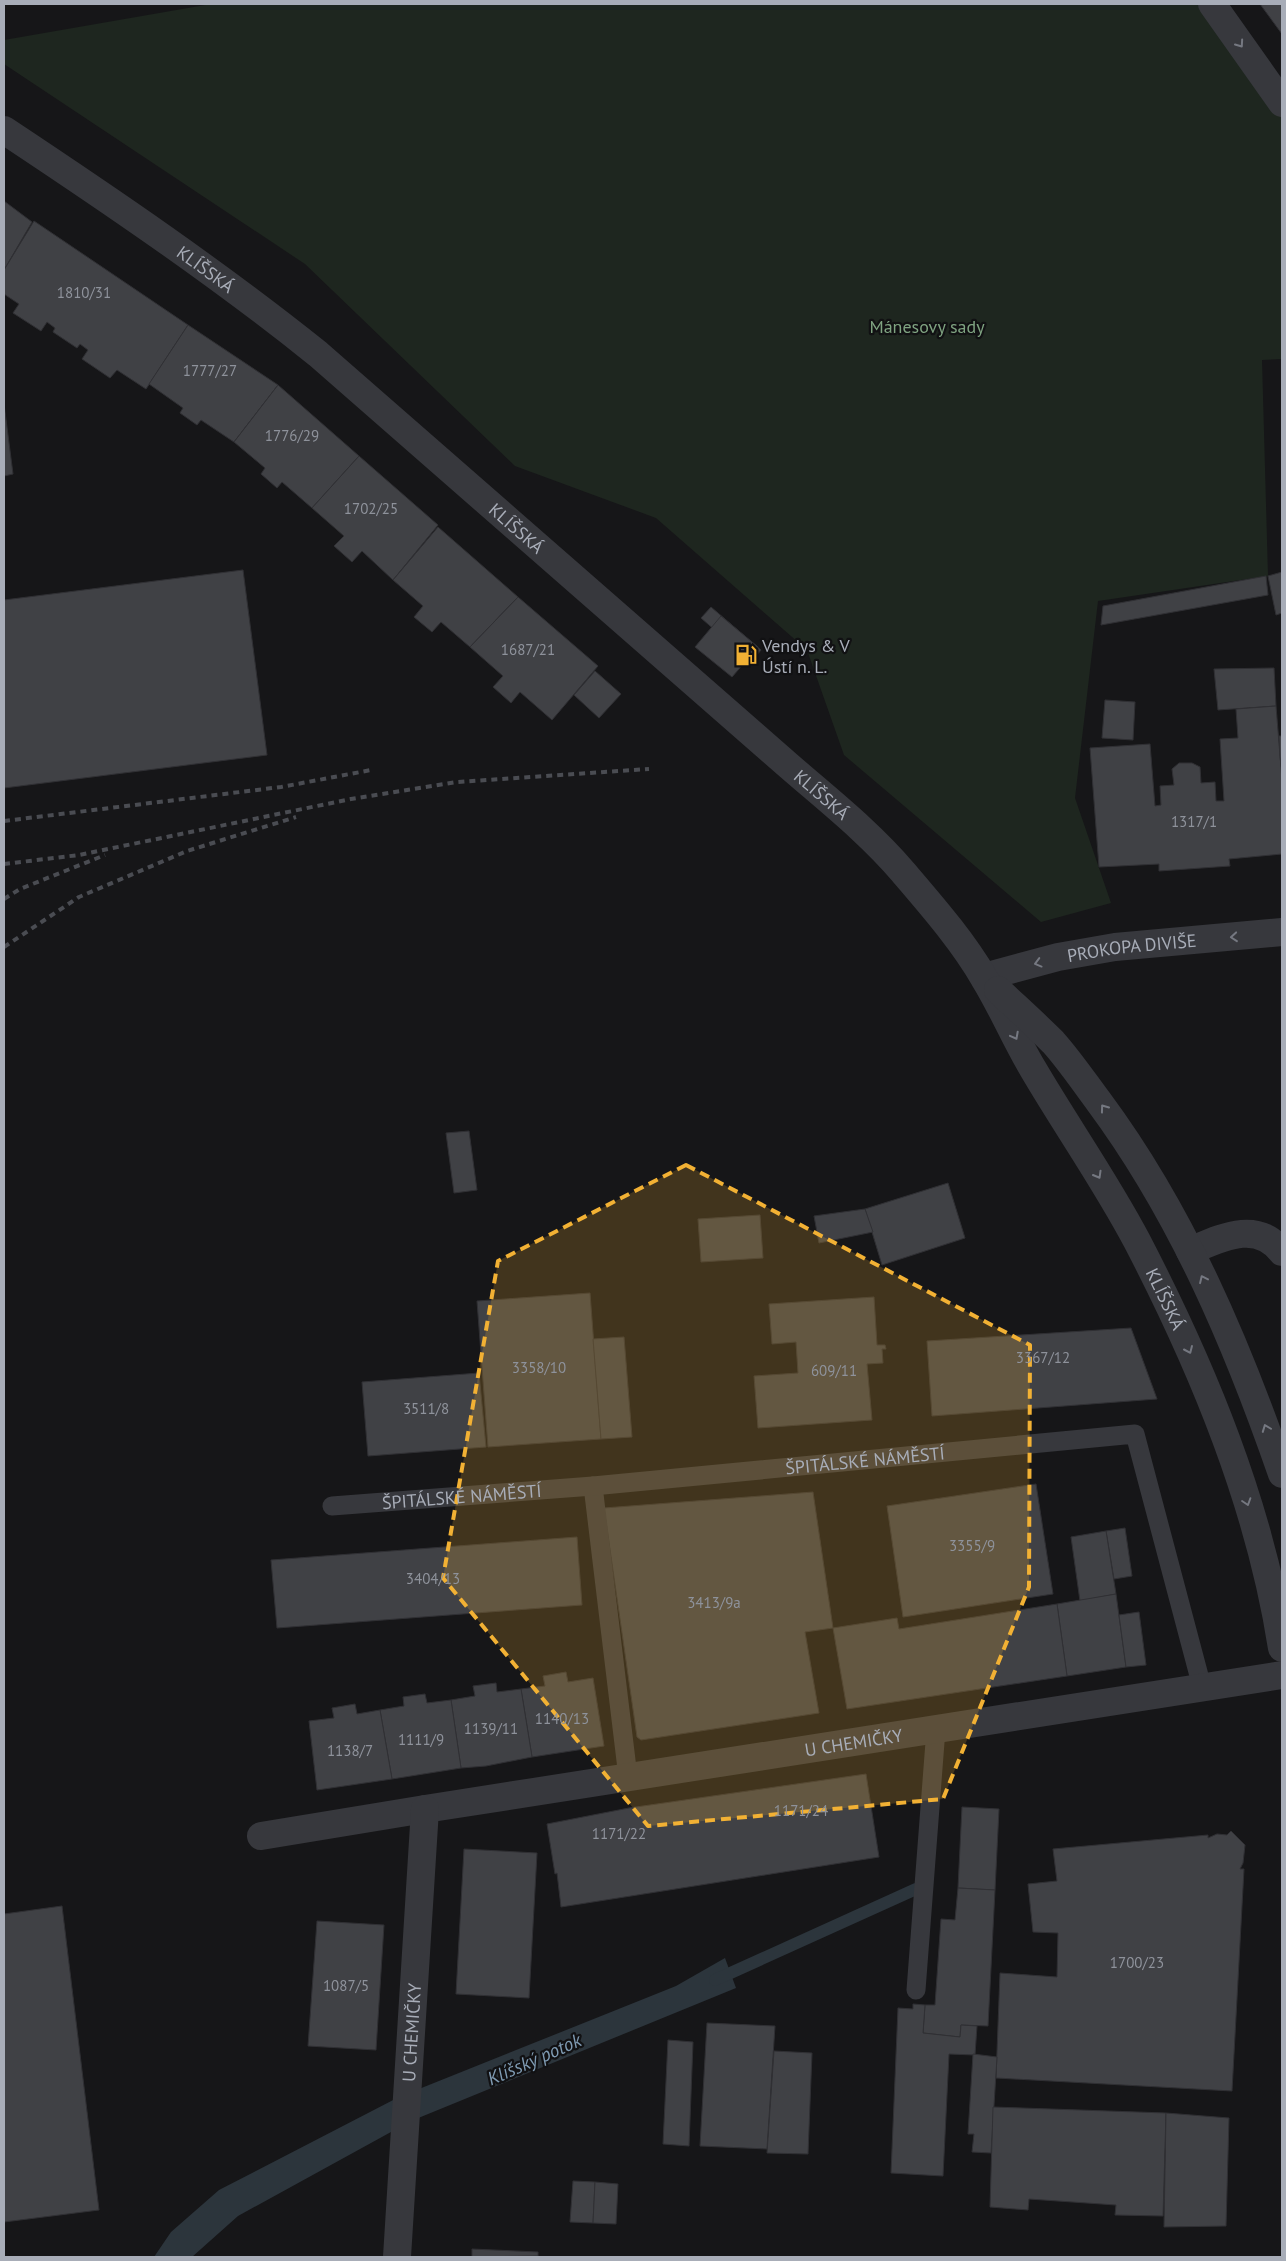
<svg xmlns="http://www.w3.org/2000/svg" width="1286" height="2261" viewBox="0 0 1286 2261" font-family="'PT Sans',sans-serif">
<rect width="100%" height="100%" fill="#161618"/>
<polygon fill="#1e261f" points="211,4 1212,4 1282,103 1282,359 1262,360 1268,576 1098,601 1075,798 1111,903 1041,922 844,755 807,650 656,518 515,466 305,264 4,64 4,40"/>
<polygon fill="#2c353c" points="725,1958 736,1988 411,2121 238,2216 192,2257 154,2257 171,2232 219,2190 399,2097 676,1986"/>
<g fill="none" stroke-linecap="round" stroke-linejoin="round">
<polyline stroke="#2c353c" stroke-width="12" points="715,1980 916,1889"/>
</g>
<g fill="#404145" stroke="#303034">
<polygon points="1260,4 1282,4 1282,34"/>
<polygon points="4,201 32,222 4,270"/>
<polygon points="34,221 188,325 146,389 117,370 110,378 82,359 88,350 80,344 77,348 53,332 55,328 47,322 41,331 13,313 19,304 4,294 4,270"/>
<polygon points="188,325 278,385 234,442 201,420 197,425 180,413 183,408 149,384"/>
<polygon points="278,385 359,456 312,508 282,482 277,488 261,474 265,468 234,442"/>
<polygon points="4,404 13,474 4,476"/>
<polygon points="359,456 438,525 393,580 362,551 352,562 334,546 344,536 312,508"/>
<polygon points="438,527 518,597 470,647 441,622 432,632 414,617 423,606 393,580"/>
<polygon points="243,570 267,755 4,788 4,600"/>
<polygon points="1282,572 1282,613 1276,615 1268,576"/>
<polygon points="1266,576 1268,595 1101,625 1103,606"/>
<polygon points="518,597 598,666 552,720 520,692 511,703 493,687 503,676 470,647"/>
<polygon points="711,607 761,650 748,666 737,657 740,652 701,618"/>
<polygon points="721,616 758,647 732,677 695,647"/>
<polygon points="1274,668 1276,706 1218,710 1214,669"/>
<polygon points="595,671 621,694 599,718 574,695"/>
<polygon points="1105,700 1135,702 1133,740 1102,738"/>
<polygon points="1276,706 1282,780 1282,854 1229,859 1230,866 1159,871 1159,864 1099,867 1090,748 1150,744 1155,806 1161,805 1160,786 1174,785 1172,769 1179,763 1192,763 1200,767 1201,783 1215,782 1216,801 1224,801 1220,739 1238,738 1236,709"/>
<polygon points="1279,736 1282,736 1282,771 1280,757"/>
<polygon points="469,1131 477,1190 454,1193 446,1133"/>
<polygon points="948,1183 965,1238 882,1265 865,1209"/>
<polygon points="865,1209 873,1232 819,1243 814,1216"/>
<polygon points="760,1215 763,1258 701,1262 698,1219"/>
<polygon points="590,1293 601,1439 488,1447 477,1301"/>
<polygon points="874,1297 877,1345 885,1345 886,1349 882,1349 883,1363 867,1364 872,1420 758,1428 754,1376 798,1373 796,1342 772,1344 769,1304"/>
<polygon points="1131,1328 1157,1399 932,1416 927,1341"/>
<polygon points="624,1337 632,1437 601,1439 593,1339"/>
<polygon points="479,1373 486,1447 368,1456 362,1382"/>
<polygon points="1036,1484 1053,1594 903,1617 887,1506"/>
<polygon points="813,1492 833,1628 805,1632 819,1713 641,1740 637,1737 604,1508"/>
<polygon points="1125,1528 1132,1576 1114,1579 1106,1531"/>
<polygon points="1106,1531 1116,1594 1080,1601 1071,1537"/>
<polygon points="577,1537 582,1605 277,1628 271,1560"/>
<polygon points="1116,1594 1126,1667 1067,1676 1057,1604"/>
<polygon points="1057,1604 1067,1676 847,1709 833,1628 897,1618 899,1629"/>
<polygon points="1139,1612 1146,1665 1126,1667 1119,1615"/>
<polygon points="566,1672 568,1682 593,1678 604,1746 532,1757 521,1689 545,1686 543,1676"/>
<polygon points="496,1683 497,1692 521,1689 532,1757 486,1766 461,1768 451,1700 475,1696 473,1686"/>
<polygon points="425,1694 427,1703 451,1700 461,1768 392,1779 380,1710 404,1706 403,1697"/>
<polygon points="355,1704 357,1714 380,1710 392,1779 317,1790 309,1721 334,1718 332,1708"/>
<polygon points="866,1774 879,1857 561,1907 557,1873 555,1874 547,1824 629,1808"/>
<polygon points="962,1807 999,1809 995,1890 958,1888"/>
<polygon points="1231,1831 1245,1845 1243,1863 1240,1869 1244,1869 1232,2091 996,2078 1000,1973 1057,1977 1058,1933 1033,1932 1028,1884 1057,1881 1053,1849 1208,1835 1208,1838 1217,1834 1227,1835"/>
<polygon points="464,1849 537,1853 529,1998 456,1994"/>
<polygon points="958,1888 995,1890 988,2026 961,2025 960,2037 923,2033 925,2005 935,2005 941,1919 955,1920"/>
<polygon points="62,1906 99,2210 4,2222 4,1914"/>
<polygon points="317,1921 384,1925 376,2050 308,2046"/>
<polygon points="913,2004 925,2005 923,2033 960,2037 961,2025 977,2026 975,2055 949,2054 943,2176 891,2173 898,2008 913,2009"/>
<polygon points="707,2023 775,2026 767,2149 700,2146"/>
<polygon points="668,2040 693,2042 689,2146 663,2144"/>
<polygon points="774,2051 812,2053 808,2154 767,2153"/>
<polygon points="973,2054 997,2057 991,2153 972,2152 974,2134 968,2134"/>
<polygon points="993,2107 1166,2113 1163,2216 1115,2215 1116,2205 1029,2199 1028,2210 990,2207"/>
<polygon points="1166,2113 1229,2118 1226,2226 1164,2227"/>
<polygon points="573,2181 595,2182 593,2223 570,2222"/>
<polygon points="595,2182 618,2184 616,2224 593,2223"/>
<polygon points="472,2249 538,2252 538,2256 472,2257"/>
</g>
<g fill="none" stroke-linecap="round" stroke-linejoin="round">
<g stroke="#37383d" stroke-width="19">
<polyline points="593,1486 628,1777"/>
<path id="s1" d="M332,1506L593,1486L1135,1434L1202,1687"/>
<polyline points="916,1990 936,1729"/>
</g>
<g stroke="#37383d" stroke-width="28">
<polyline points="1212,4 1282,103"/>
<path id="s2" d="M984,977L1058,957L1115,947L1282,932"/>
<path d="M1190,1251C1221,1238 1257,1219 1282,1252"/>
<path id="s3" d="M261,1836L425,1809L1282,1675"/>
<path id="s4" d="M397,2257L425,1809"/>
</g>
<g stroke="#37383d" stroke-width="28">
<path id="s5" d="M4,130C111,201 217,273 318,354L789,766C828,800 869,832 903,872C931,905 962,940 984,978C1002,1007 1015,1039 1033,1069C1067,1127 1106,1182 1137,1241C1203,1368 1260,1506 1282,1648"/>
<path d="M998,990C1016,1007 1035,1024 1053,1042C1070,1061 1084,1082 1099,1102C1182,1214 1237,1344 1282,1474"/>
</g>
<g stroke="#4a4c52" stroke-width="4" stroke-dasharray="6 5" stroke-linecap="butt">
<polyline points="4,821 281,787 371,770"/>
<polyline points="4,864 79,855 351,799 457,782 649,769"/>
<polyline points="4,899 20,889 105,855"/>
<polyline points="4,947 79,897 187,851 296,817"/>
</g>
</g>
<defs><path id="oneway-chevron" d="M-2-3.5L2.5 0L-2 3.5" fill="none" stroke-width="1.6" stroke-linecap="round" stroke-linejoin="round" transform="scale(1.25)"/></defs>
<g stroke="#757881">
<use href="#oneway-chevron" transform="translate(1240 44) rotate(55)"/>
<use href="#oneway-chevron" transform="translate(1234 937) rotate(175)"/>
<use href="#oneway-chevron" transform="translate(1038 963) rotate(165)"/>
<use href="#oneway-chevron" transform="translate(1015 1036) rotate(62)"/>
<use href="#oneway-chevron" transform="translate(1104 1108) rotate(-126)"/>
<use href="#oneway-chevron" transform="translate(1098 1175) rotate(60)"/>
<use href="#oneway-chevron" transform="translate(1203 1279) rotate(-115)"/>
<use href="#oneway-chevron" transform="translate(1189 1350) rotate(66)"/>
<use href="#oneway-chevron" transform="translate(1266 1428) rotate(-111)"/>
<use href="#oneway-chevron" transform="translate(1247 1502) rotate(72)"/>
</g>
<path fill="#f2b134" fill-opacity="0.2" stroke="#f2b134" stroke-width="4" stroke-dasharray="10 6" stroke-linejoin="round" d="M686,1165L1030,1345L1029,1587L943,1799L648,1826L443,1578L498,1261Z"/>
<defs>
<g id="fuel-bare" transform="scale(1.725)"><path d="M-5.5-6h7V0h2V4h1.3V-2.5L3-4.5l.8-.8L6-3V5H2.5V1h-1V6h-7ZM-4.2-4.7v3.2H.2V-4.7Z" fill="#f2b134" stroke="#111113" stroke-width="2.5" paint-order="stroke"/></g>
</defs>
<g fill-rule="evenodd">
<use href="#fuel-bare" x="746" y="655"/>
</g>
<g text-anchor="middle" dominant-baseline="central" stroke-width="4.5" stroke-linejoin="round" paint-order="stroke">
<g font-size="15" fill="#8e929b">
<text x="84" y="292">1810/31</text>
<text x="210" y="370">1777/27</text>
<text x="292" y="435">1776/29</text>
<text x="371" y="508">1702/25</text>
<text x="528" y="649">1687/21</text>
<text x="1194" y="821">1317/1</text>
<text x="1043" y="1357">3367/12</text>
<text x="539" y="1367">3358/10</text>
<text x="834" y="1370">609/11</text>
<text x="426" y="1408">3511/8</text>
<text x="972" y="1545">3355/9</text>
<text x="433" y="1578">3404/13</text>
<text x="714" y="1602">3413/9a</text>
<text x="562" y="1718">1140/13</text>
<text x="491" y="1728">1139/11</text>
<text x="421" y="1739">1111/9</text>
<text x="350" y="1750">1138/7</text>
<text x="801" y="1810">1171/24</text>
<text x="619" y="1833">1171/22</text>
<text x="1137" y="1962">1700/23</text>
<text x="346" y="1985">1087/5</text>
</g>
<g font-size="18" fill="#a8adb8" stroke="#111113">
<text stroke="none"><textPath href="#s5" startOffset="245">KLÍŠSKÁ</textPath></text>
<text stroke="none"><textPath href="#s5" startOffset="650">KLÍŠSKÁ</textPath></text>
<text stroke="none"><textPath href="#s5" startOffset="1055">KLÍŠSKÁ</textPath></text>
<text stroke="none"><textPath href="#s2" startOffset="151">PROKOPA DIVIŠE</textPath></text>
<text stroke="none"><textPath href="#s5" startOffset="1670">KLÍŠSKÁ</textPath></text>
<text stroke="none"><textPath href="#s1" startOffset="535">ŠPITÁLSKÉ NÁMĚSTÍ</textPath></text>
<text stroke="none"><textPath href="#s1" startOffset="130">ŠPITÁLSKÉ NÁMĚSTÍ</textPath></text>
<text stroke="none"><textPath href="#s3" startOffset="600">U CHEMIČKY</textPath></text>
<text stroke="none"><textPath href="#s4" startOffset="225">U CHEMIČKY</textPath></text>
</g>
<g font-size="18" fill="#7fa381" stroke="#111113">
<text x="927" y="326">Mánesovy sady</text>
</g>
<g font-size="18" fill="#a8adb8" stroke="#111113" text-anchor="start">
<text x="762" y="645">Vendys &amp; V<tspan x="762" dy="21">Ústí n. L.</tspan></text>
</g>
<g font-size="19" font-style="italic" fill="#7f9bb3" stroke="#111113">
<text transform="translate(534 2059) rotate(-24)">Klíšský potok</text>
</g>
</g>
<rect width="1286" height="2261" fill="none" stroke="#a8adb8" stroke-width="10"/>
</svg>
